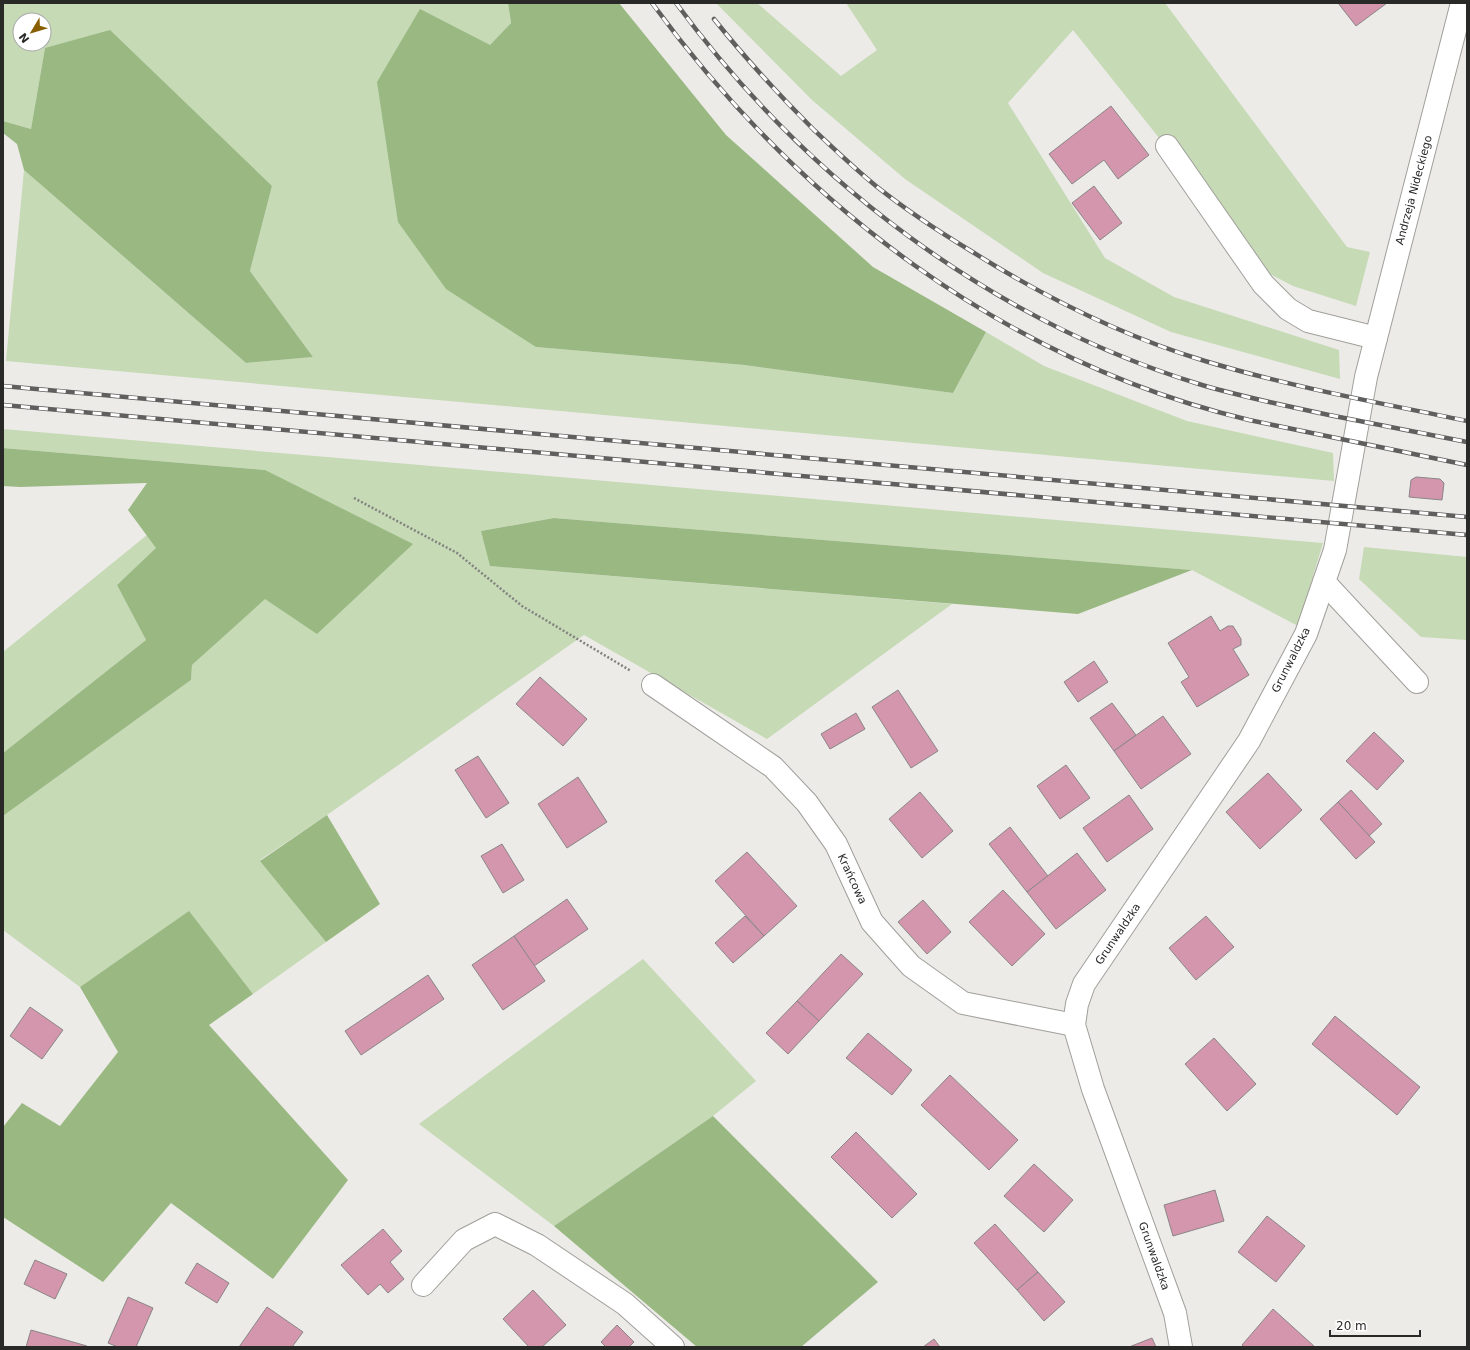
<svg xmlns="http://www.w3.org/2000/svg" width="1470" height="1350" viewBox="0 0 1470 1350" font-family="'DejaVu Sans',sans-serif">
<rect width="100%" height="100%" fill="#ecebe7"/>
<g fill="#c6dab6" fill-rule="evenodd">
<path d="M3,3H508L511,23L490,45L536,347L744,365L953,393L986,332L1044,366L1187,421L1333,453L1334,481L6,361L24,170L246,363L313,357L250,271L272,186L45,48L31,129L3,121ZM20,20H44V44H20Z"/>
<polygon points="716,3 757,3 841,76 877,50 846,3 1165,3 1347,247 1370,252 1356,306 1293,286 1266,272 1073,30 1008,103 1105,258 1174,297 1339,350 1340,379 1171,332 1043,273 905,179 812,100"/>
<polygon points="3,429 1323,543 1298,626 1192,570 554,518 481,531 491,566 952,604 767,739 584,635 327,815 260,860 326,942 253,994 189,912 80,987 3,930 3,816 191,680 192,665 265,598 265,470 3,448"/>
<polygon points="147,535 157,548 117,585 146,640 3,753 3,652"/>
<polygon points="1364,547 1467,557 1467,640 1421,637 1359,579"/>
<polygon points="643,959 756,1081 713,1116 554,1226 419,1124"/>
</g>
<g fill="#9ab882">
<polygon points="508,3 619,3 726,135 873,267 986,332 953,393 744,365 536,347 446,289 398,222 377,82 420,9 490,45 511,23"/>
<polygon points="110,30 272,186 250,271 313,357 246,363 24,170 17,144 3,133 3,121 31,129 45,48"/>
<polygon points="3,448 265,470 413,544 317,634 265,599 192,665 191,680 3,816 3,753 146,640 117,585 156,548 128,510 147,483 20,487 3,486"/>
<polygon points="554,518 1192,570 1078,614 490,566 481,531"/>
<polygon points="327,815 380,904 326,942 260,861"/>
<polygon points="189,911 253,994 209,1025 348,1180 273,1279 171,1203 103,1282 3,1217 3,1127 22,1103 60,1126 118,1052 80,987"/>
<polygon points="713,1116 878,1282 801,1347 697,1347 554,1226"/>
</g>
<g fill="#d496ad" stroke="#8a8687">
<polygon points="1338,3 1387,3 1356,26"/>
<polygon points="1111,106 1149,155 1118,179 1104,160 1072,184 1049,154"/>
<polygon points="1094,186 1122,223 1100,240 1072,203"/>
<polygon points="1416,477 1440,479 1444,483 1442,500 1409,497 1411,480"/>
<polygon points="1211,616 1220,631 1228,626 1233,626 1241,639 1241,645 1233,649 1249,675 1197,707 1181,682 1189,677 1168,643"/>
<polygon points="1094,661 1108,682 1078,702 1064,682"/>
<polygon points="540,677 587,719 563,746 516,704"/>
<polygon points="898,690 938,751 911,768 872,707"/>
<polygon points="1112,703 1136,735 1114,751 1090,718"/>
<polygon points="856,713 865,729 830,749 821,734"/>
<polygon points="1163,716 1191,754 1141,789 1114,751"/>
<polygon points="1374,732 1404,761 1377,790 1346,761"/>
<polygon points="478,756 509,803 486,818 455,770"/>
<polygon points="1066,765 1090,798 1060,819 1037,786"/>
<polygon points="1268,773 1302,810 1260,849 1226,812"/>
<polygon points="578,777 607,822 567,848 538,804"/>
<polygon points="1351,790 1382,824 1369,836 1338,802"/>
<polygon points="920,792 953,831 922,858 889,819"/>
<polygon points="1129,795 1153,829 1107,862 1083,828"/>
<polygon points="1338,802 1375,842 1356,859 1320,819"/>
<polygon points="1010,827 1048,876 1027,892 989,844"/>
<polygon points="502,844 524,880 503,893 481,856"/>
<polygon points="747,852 797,906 764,936 715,881"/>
<polygon points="1077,853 1106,890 1056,929 1027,892"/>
<polygon points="1003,890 1045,934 1012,966 969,922"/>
<polygon points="567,899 588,929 534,966 514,936"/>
<polygon points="923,900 951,932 927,954 898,922"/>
<polygon points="745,916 764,936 733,963 715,943"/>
<polygon points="1206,916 1234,947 1196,980 1169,948"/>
<polygon points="514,936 545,981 503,1010 472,965"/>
<polygon points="841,954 863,974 819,1021 797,1001"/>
<polygon points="428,975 444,999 361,1055 345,1031"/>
<polygon points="797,1001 819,1021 788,1054 766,1033"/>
<polygon points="30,1007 63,1030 42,1059 10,1036"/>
<polygon points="1335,1016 1420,1087 1397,1115 1312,1044"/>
<polygon points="868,1033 912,1070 892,1095 846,1058"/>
<polygon points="1214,1038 1256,1084 1227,1111 1185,1064"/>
<polygon points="950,1075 1018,1140 989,1170 921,1105"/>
<polygon points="856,1132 917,1194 892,1218 831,1157"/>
<polygon points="1034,1164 1073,1200 1044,1232 1004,1196"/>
<polygon points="1215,1190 1224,1221 1173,1236 1164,1205"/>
<polygon points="1267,1216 1305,1246 1276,1282 1238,1252"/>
<polygon points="995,1224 1038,1272 1017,1290 974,1243"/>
<polygon points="383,1229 402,1251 390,1262 404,1279 388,1293 380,1284 368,1295 341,1265"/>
<polygon points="35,1260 67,1274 55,1299 24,1284"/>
<polygon points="197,1263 229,1283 217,1303 185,1283"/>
<polygon points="1038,1272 1065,1302 1044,1321 1017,1290"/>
<polygon points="533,1290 566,1325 542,1347 529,1347 503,1319"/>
<polygon points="128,1297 153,1308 136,1347 118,1347 108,1343"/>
<polygon points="267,1307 303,1332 292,1347 239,1347"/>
<polygon points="1273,1309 1315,1347 1244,1347 1242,1345"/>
<polygon points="617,1325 634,1342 629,1347 606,1347 601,1342"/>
<polygon points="31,1330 87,1346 87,1347 26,1347"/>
<polygon points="1152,1338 1156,1347 1129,1347"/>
<polygon points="934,1339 940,1347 923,1347"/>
</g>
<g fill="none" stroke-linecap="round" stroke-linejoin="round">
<g stroke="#a09f9b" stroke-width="24">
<g id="minor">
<polyline points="1167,146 1263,284 1288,309 1308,321 1376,338"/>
<polyline points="1324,582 1417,682"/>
<polyline points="653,685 773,767 807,803 836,844 872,922 911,966 963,1003 1074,1025"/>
<polyline points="423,1285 464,1240 495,1224 537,1245 625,1304 673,1347"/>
<polyline points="1181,1347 1175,1313 1093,1089 1074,1025 1077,1004 1084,984 1249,741 1306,634 1335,550 1366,377 1462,3"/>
</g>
</g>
<polyline stroke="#82827f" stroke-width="2.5" stroke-dasharray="2 2" stroke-linecap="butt" points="354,498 457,553 522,606 631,671"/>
<use href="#minor" stroke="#fff" stroke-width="22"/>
<g stroke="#605f5e" stroke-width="4.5">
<g id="rail">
<path d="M652,3C798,203 1005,362 1249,420L1467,465"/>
<path d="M676,3C806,180 990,320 1202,385C1243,397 1286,406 1329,415C1375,424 1421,433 1467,442"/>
<path d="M714,19C745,58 779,95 814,130C834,149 855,169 876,186C906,210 938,231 971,251C1044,297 1122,336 1205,361C1291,387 1380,403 1467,421"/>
<polyline points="3,386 1467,517"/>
<polyline points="3,405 1467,535"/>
</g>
</g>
<use href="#rail" stroke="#fff" stroke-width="3" stroke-dasharray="9" stroke-linecap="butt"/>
</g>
<g text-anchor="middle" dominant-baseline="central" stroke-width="3.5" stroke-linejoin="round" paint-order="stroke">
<g font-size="11" fill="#292928" stroke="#fff">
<text transform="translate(1414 190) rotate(-75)">Andrzeja Nideckiego</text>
<text transform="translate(1291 660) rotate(-63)">Grunwaldzka</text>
<text transform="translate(852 879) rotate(65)">Krańcowa</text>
<text transform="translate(1118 934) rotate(-56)">Grunwaldzka</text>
<text transform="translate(1154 1256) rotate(70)">Grunwaldzka</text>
</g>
</g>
<rect width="1470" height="1350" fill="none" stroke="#292928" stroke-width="8"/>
<g transform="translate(32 32) rotate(232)"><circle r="19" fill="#ffffff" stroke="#a9a9a9"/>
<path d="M0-3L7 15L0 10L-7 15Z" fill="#895e00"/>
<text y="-6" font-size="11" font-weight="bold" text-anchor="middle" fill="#292928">N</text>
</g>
<path d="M1330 1330v6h90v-6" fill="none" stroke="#292928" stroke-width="2"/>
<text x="1336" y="1330" font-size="12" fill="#292928" stroke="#ffffff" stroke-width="3" paint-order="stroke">20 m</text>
</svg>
